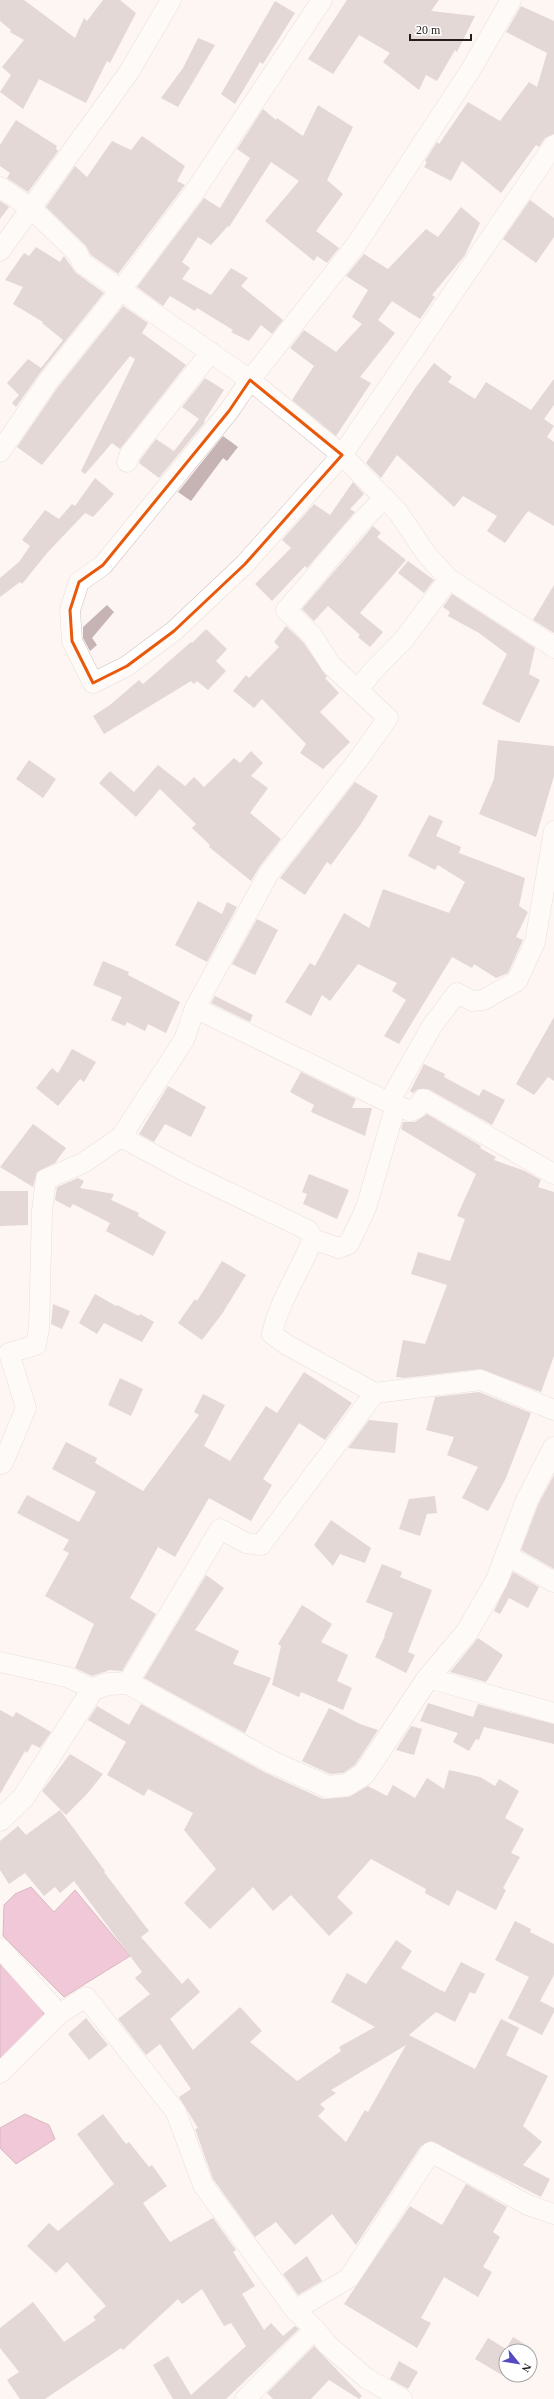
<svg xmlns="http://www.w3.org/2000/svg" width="554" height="2399" viewBox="0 0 554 2399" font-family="Georgia,serif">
<rect width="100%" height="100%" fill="#fdf5f3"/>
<g fill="#e291b6" stroke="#a96e88">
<polygon points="31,1887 54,1912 75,1890 130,1956 64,1997 3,1936 4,1905 15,1894"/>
<polygon points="0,1957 41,2004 44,2016 0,2064"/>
<polygon points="25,2114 49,2125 55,2139 16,2164 0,2148 0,2128"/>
</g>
<g fill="#c6b3b4" fill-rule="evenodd">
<polygon points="0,0 24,0 75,38 84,18 87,21 103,0 120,0 136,13 110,63 107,61 86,103 39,79 23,109 0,92 11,75 2,67 24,40 10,32 11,30 0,21"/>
<polygon points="347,0 439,0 431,11 475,16 457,52 455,50 437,81 426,75 419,90 383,62 390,53 359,35 333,74 308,59"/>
<polygon points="275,1 295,13 263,64 260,62 235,104 221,94"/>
<polygon points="521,6 554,21 554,134 545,138 539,147 536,145 501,193 462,161 451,181 424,167 427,162 425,161 437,142 439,144 468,102 500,121 529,82 537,87 547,53 506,32"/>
<polygon points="198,38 215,45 178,107 161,98 183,68"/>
<polygon points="318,105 353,127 327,180 343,194 316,231 339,248 327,263 317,256 314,261 265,221 299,181 271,162 229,227 228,226 211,245 198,237 182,262 190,268 182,279 211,295 231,268 248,278 241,286 283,320 272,334 261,325 249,341 231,332 233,330 197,308 195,311 170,296 163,306 137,287 204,198 220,208 250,158 237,149 263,109 276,120 277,118 303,136"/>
<polygon points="16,120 57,146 56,149 58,151 28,192 7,178 10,173 0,166 0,145"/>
<polygon points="142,136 185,166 177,181 185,185 118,274 91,255 86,246 46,207 75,166 87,177 112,141 131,150"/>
<polygon points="530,200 554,218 554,237 536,263 503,239"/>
<polygon points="0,201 9,207 0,219"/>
<polygon points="461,207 480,223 465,255 432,295 435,297 420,319 392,301 378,320 395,333 360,377 371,383 336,436 292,400 314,366 290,348 304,330 336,352 362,324 352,317 368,290 346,276 364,254 388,269 426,229 438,237"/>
<polygon points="36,247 60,262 64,256 75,272 104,293 40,373 16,407 12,403 19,395 7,383 28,359 41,368 63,340 42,323 43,322 13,304 23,287 5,280 24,253 29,256"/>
<polygon points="123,306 148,323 142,333 186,365 120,449 112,443 85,474 81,471 135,359 130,356 42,465 17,447 58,387"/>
<polygon points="434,363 452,377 448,382 475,399 486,382 531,410 554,379 554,405 544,419 554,426 547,437 554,442 554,526 528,511 505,543 487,531 497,516 463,496 454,507 397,455 381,478 366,463 416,387"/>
<polygon points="205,378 224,390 204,421 205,422 159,478 139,463 140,460 156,439 174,451 199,419 182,407"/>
<polygon points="223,436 238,447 227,461 223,458 191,501 178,492"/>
<polygon points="95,478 114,494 93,517 85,513 47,553 22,584 20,582 0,597 0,578 19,562 30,546 22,540 45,510 59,519 72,504 75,506"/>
<polygon points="353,482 364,494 350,509 355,512 307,568 305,566 272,601 255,584 291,548 282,540 314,504 330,515"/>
<polygon points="373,526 381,533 377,537 406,560 360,613 383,632 370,647 358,637 360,635 328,606 314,621 302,609"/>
<polygon points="408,561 434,580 424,593 398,573"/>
<polygon points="554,585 554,633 533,620"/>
<polygon points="452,594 535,648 529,674 540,680 519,723 482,704 507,654 479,633 448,616 450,612 443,607"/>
<polygon points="107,605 114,612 92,638 97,645 90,651 83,638 83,627"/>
<polygon points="286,626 303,642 327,677 325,678 339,693 320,712 350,742 323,769 300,753 306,744 262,699 254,708 233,691 246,675 249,678 279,647 274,642"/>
<polygon points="206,629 227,649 216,661 226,671 208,690 197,681 194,684 191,681 104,734 93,716 110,705 139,680 143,684 191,642 192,643"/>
<polygon points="498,740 554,746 554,776 536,837 479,814 494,779"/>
<polygon points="251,751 263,763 251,776 268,788 250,813 281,839 260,866 251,881 209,847 210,845 192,828 196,824 160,789 136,817 99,783 110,771 134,792 158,765 185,786 194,777 204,787 234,758 240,763"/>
<polygon points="29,760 56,779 43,798 16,779"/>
<polygon points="355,782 378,796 361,824 331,865 327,862 305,895 280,878"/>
<polygon points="429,815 443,821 436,836 461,847 459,853 525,878 519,906 528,912 516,937 523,940 508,973 496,978 474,964 472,968 452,957 399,1044 384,1036 406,1000 392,991 397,983 358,964 330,1001 322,995 311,1016 285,1002 310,963 315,966 344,913 369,928 383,889 449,913 465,882 438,865 435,870 408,856"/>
<polygon points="198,901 222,914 227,902 237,907 207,962 175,945"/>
<polygon points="257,919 278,930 255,975 232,964"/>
<polygon points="103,961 129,972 128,975 180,1002 166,1033 148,1024 145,1031 127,1022 125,1026 111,1020 122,997 93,985"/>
<polygon points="215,996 253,1015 250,1022 211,1003"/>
<polygon points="554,1017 554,1081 548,1077 534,1095 516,1084"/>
<polygon points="72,1049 96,1062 84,1082 80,1079 58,1106 36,1088 52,1068 58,1073"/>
<polygon points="424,1064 445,1074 444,1077 479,1096 483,1089 505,1100 492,1125 428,1089 418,1089 413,1093 410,1091"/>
<polygon points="301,1072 356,1099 352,1108 372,1108 365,1136 311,1112 314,1105 290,1092"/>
<polygon points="168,1086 206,1107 191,1137 165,1124 154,1142 139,1134"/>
<polygon points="427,1114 481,1146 480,1148 496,1157 494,1160 525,1171 541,1180 538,1187 554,1192 554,1356 541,1392 480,1369 404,1378 396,1377 403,1340 425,1344 447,1285 411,1274 418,1252 450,1261 465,1219 457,1216 476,1174 401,1129 403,1122 415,1122"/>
<polygon points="33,1124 66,1148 55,1163 37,1172 33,1187 0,1167"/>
<polygon points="309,1174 349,1190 337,1219 303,1204 307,1194 302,1192"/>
<polygon points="78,1178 84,1181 80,1188 114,1194 111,1200 139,1213 138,1216 166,1232 153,1256 106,1231 110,1223 73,1204 70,1208 55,1200 57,1187"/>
<polygon points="0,1191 28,1191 28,1225 0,1226"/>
<polygon points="222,1261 246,1275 222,1314 202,1340 178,1323 195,1299 197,1301"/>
<polygon points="95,1294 116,1306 117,1305 139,1316 140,1314 154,1322 142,1342 104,1323 97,1334 79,1323"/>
<polygon points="53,1304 70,1311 62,1329 51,1324"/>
<polygon points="304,1372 352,1403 325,1440 299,1423 263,1479 272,1485 251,1521 209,1498 175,1557 158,1547 130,1598 156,1614 122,1671 110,1670 92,1676 75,1668 94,1624 45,1596 69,1553 63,1550 69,1540 17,1513 27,1495 79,1522 96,1492 52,1469 66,1442 97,1458 95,1463 143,1491 199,1415 194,1412 203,1394 225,1405 204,1446 230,1461 266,1406 277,1413"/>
<polygon points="120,1378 143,1389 131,1416 108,1405"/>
<polygon points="479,1392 531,1413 506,1478 488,1511 462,1498 478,1467 447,1455 454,1437 426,1430 435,1397"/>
<polygon points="369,1420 398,1423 395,1453 348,1448"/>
<polygon points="554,1475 554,1569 521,1550 538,1505"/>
<polygon points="435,1496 437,1513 427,1514 420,1536 399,1529 409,1499"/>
<polygon points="331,1520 371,1548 365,1563 340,1554 333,1566 314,1545"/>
<polygon points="382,1564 402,1572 400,1577 432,1590 408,1652 415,1655 406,1673 375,1657 385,1636 384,1636 393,1613 366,1602"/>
<polygon points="513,1572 539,1587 528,1608 509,1598 500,1614 494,1611"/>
<polygon points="206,1575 224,1588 195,1630 239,1651 233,1664 271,1678 245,1733 144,1678"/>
<polygon points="302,1605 332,1624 321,1642 348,1655 337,1681 352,1688 343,1710 301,1692 299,1697 272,1685 281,1646 278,1644"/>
<polygon points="478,1638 503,1655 486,1682 450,1672"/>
<polygon points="428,1703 473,1717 478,1704 554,1724 554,1744 484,1727 479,1740 476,1739 469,1751 453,1742 458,1733 420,1721"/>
<polygon points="141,1704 266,1773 323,1799 349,1797 368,1786 387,1796 393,1785 415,1798 427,1778 444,1789 449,1770 480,1777 495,1786 499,1779 519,1791 505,1818 524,1829 511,1853 520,1857 503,1888 506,1890 496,1910 457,1890 449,1906 425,1893 426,1889 371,1859 337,1897 353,1913 329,1936 291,1895 273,1911 253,1887 210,1929 184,1903 216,1869 184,1830 193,1813 148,1789 144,1796 107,1775 126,1742 88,1720 97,1706 129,1725"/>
<polygon points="329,1708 360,1724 378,1730 355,1765 343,1773 330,1774 302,1761"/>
<polygon points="0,1710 13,1717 16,1712 51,1732 40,1748 32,1744 27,1753 25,1751 0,1794"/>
<polygon points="411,1726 422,1729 414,1755 396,1750"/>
<polygon points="70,1754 103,1774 87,1794 66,1815 42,1791"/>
<path d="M60,1810L105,1871L104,1872L149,1931L141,1937L182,1984L188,1978L200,1992L170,2019L193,2050L240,2007L262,2031L250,2042L297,2081L341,2051L339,2047L375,2027L331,2002L347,1973L366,1984L396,1940L412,1951L401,1968L440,1990L445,1992L461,1962L485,1974L475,1994L470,1992L455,2022L436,2012L409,2035L475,2069L501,2019L519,2028L506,2055L548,2076L523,2126L542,2142L523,2165L550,2179L541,2197L431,2141L421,2146L356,2245L332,2214L295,2245L276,2222L255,2237L213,2179L195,2129L198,2128L179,2097L191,2089L160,2044L146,2055L118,2019L150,1994L135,1978L142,1972L74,1881L60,1893L55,1887L44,1896L25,1873L9,1884L0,1870V1841L18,1826L26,1835ZM406,2045L368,2112L365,2110L346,2142L318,2116L325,2109L320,2104L336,2093L331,2090Z"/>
<polygon points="515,1921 531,1929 530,1932 554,1944 554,1975 540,2001 554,2008 554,2012 542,2035 508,2018 529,1977 495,1960"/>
<polygon points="86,2018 108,2045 89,2060 68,2034"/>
<polygon points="103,2114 126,2144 129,2142 149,2167 152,2165 167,2186 143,2203 170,2242 213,2218 236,2250 233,2252 255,2286 242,2294 264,2330 271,2323 283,2336 295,2326 299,2329 226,2399 173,2399 153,2365 168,2356 191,2395 246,2346 231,2323 224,2326 202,2289 182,2304 178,2299 123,2350 121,2348 45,2399 20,2399 7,2380 19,2372 0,2348 0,2328 33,2302 64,2342 96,2320 93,2317 106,2306 67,2262 56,2273 27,2246 49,2223 58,2231 114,2184 77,2134"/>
<polygon points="466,2184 507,2207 493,2232 500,2237 483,2267 492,2272 478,2297 444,2277 421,2318 431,2323 417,2348 344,2304 410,2206 442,2225"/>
<polygon points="307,2256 322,2281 298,2295 283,2274"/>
<polygon points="513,2337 531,2348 529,2351 506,2351 506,2375 515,2375 512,2381 475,2359 488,2338 506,2349"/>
<polygon points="314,2346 362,2396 359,2399 329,2380 311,2399 273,2399 267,2393"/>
<polygon points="399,2361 418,2372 408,2389 390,2379"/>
</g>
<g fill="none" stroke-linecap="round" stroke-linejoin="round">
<g stroke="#d3c1bc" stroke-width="21">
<g id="street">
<polyline points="511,0 470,71 356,245 250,380 229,411 103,565 79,582 70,610 72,641 93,683 127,666 174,631 245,564 342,455 554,145"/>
<polyline points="0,187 32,209 78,254 82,263 250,380 342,455 398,512 427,555 449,579 548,643 554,648"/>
<polyline points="0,251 129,72 171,0"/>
<polyline points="0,452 49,380 121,290 193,194 322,0"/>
<polyline points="127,462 130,454 211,352"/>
<path d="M358,690L331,665L312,635L286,610C320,573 348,532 385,498"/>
<polyline points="195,1008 382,1099 410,1111 417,1108 423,1099 554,1174"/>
<polyline points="389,1102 432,1026 457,993 472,1001 483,1000 517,981 535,942 554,831"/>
<path d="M121,1137L186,1172L308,1230L313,1239C300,1271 279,1301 272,1334L287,1345L375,1393"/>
<polyline points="313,1239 339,1248 349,1244 366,1208 396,1105"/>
<polyline points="0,1464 3,1463 26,1408 9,1353 36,1345 39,1328 42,1211 46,1179 83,1163 121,1137 184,1040 195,1008 269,873 358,760 388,718 358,690 372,672 405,638 449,579"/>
<polyline points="506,1555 554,1582"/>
<polyline points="0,1662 67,1677 93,1689"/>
<polyline points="428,1678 554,1713"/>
<polyline points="128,1683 220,1529 246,1543 261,1545 375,1393 481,1380 554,1410"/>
<polyline points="0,1948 59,2014 86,1997 176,2112 203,2185 295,2310 315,2329 327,2344 366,2378 402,2399"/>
<polyline points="0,2073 59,2014"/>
<polyline points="295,2310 349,2278 431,2152 528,2205 554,2214"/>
<polyline points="245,2399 315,2329"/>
</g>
</g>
<g stroke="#d3c1bc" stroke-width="23">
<polyline id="secondary" points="0,1820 23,1798 93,1689 108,1684 128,1683 272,1762 328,1787 347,1785 364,1774 428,1678 467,1632 497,1580 527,1500 554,1448"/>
</g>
<use href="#street" stroke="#fff" stroke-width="20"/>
<use href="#secondary" stroke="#fff" stroke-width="22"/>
</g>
<path d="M0 0H554V2399H0ZM250,380L342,455L245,564L174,631L127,666L93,683L72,641L70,610L79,582L103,565L229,411Z" fill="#fdf5f3" fill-opacity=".55" fill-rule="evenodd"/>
<path fill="none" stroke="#e8590c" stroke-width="3" stroke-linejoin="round" d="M250,380L342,455L245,564L174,631L127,666L93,683L72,641L70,610L79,582L103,565L229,411Z"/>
<g transform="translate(518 2363) rotate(120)"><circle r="19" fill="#ffffff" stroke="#a7a5a4"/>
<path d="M0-3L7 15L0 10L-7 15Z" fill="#5649c1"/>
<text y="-6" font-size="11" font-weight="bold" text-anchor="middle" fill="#241d1b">N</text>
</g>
<path d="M410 34v6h61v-6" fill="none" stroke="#241d1b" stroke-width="2"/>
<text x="416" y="34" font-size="12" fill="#241d1b" stroke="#ffffff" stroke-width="3" paint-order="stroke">20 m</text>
</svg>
